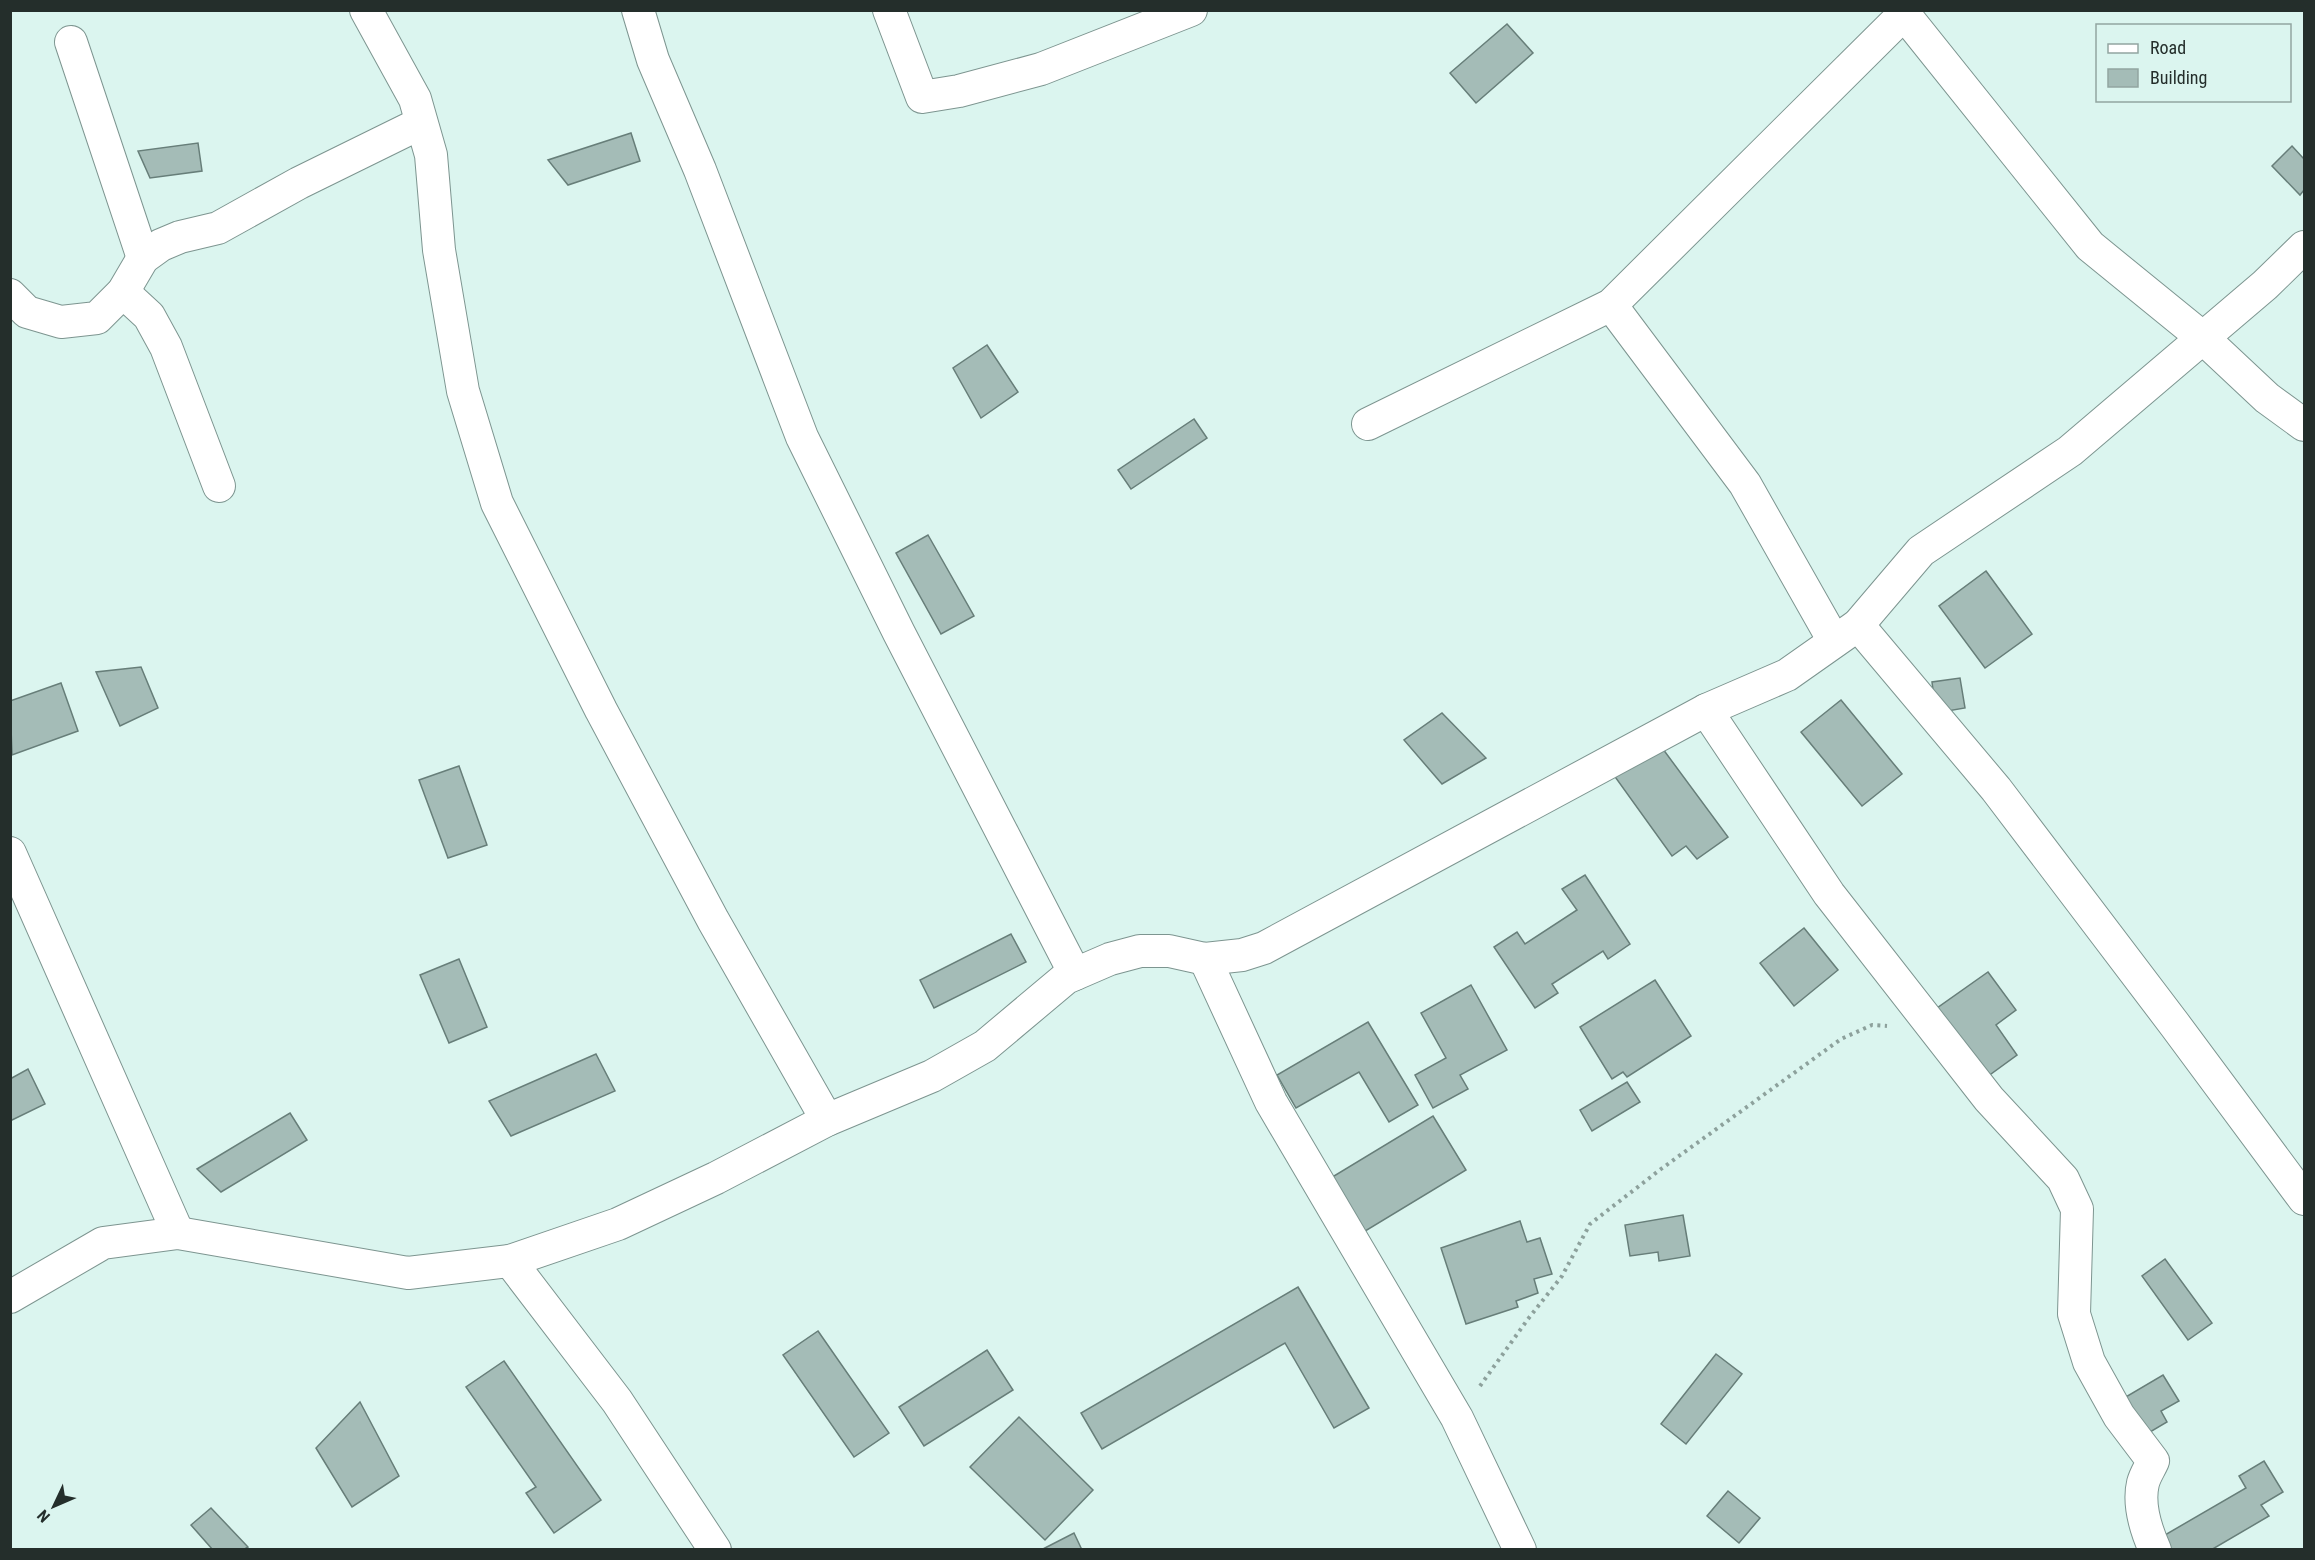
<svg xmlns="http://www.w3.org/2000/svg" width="2315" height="1560" viewBox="0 0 2315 1560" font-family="'Roboto Condensed',sans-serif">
<rect width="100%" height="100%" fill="#dbf5ef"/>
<g fill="#a4bcb7" stroke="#677e79" stroke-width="1.5">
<polygon points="1507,24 1533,53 1476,103 1450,73"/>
<polygon points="631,133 640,161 568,185 548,160"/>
<polygon points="198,143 202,171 150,178 138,151"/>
<polygon points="2292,146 2304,159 2304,190 2300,195 2272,166"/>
<polygon points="987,345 1018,392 981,418 953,368"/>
<polygon points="1194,419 1207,438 1131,489 1118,470"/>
<polygon points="928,535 974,616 941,634 896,553"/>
<polygon points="1986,571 2032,634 1985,668 1939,606"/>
<polygon points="141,667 158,708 120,726 96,672"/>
<polygon points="1960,678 1965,708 1936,713 1932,682"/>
<polygon points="61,683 78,731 12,755 10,701"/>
<polygon points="1841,700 1902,774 1862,806 1801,732"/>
<polygon points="1442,713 1486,758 1442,784 1404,740"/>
<polygon points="1657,741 1728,837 1697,859 1686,846 1672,856 1613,774"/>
<polygon points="459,766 487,845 448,858 419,780"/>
<polygon points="1585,875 1630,944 1608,959 1603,951 1552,984 1558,993 1535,1008 1494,947 1517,932 1525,944 1577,910 1562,889"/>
<polygon points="1804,928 1838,970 1794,1006 1760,963"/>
<polygon points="1011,934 1026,962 934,1008 920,980"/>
<polygon points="459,959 487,1027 449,1043 420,975"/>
<polygon points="1988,972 2016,1010 1996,1025 2017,1055 1980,1082 1930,1013"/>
<polygon points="1655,980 1691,1036 1627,1077 1623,1072 1612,1079 1580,1027"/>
<polygon points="1471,985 1507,1050 1460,1075 1468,1089 1433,1108 1415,1075 1446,1058 1421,1013"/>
<polygon points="1368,1022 1418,1105 1389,1122 1359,1072 1296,1108 1277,1075"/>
<polygon points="596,1054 615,1091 511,1136 489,1101"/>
<polygon points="28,1069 45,1104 10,1121 10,1079"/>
<polygon points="1627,1082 1640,1102 1592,1131 1580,1110"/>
<polygon points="290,1113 307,1140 221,1192 197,1169"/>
<polygon points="1433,1116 1466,1170 1362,1233 1329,1179"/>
<polygon points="1683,1215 1690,1256 1659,1261 1658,1252 1630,1256 1625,1225"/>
<polygon points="1520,1221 1527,1242 1540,1238 1552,1274 1534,1279 1538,1293 1516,1301 1518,1307 1466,1324 1441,1248"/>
<polygon points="2165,1259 2212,1323 2188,1340 2142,1276"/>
<polygon points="1298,1287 1369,1408 1334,1428 1285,1343 1102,1449 1081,1413"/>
<polygon points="818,1331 889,1433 854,1457 783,1355"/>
<polygon points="987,1350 1013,1390 924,1446 899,1407"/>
<polygon points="1716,1354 1742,1374 1686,1444 1661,1424"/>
<polygon points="504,1361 601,1500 554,1533 526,1493 536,1487 466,1387"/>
<polygon points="2163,1375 2179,1401 2161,1411 2167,1422 2145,1435 2124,1398"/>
<polygon points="360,1402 399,1476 352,1507 316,1448"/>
<polygon points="1019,1417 1093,1490 1045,1540 970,1467"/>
<polygon points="2264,1461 2283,1492 2261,1505 2269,1516 2211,1550 2164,1550 2158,1539 2246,1488 2239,1476"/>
<polygon points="1728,1491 1760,1518 1739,1543 1707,1516"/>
<polygon points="211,1508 248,1547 243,1550 213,1550 191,1525"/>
<polygon points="1074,1533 1082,1550 1041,1550"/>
</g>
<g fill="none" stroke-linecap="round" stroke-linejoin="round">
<g stroke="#7d9590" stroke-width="34">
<g id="minor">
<polyline points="366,10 415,99 431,155 439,250 463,391 497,503 601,710 713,920 827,1120"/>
<polyline points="638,10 653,60 700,170 802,437 899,633 1075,974"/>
<polyline points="889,10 922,97 959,91 1041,69 1191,10"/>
<polyline points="1901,10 2090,246 2203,338 2267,398 2304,425"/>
<polyline points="71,42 143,258"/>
<polyline points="123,292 149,316 166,347 219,486"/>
<polyline points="10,295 27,312 61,322 97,318 123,292 143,258 161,245 180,237 218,228 299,183 421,123"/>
<polyline points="1611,305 1745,484 1834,641"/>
<polyline points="1368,424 1611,305 1904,14"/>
<polyline points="1858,625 1996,789 2175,1025 2304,1199"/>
<path d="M1706,710L1829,894L1989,1099L2063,1179L2077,1209L2074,1314L2089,1362L2119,1416L2153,1461C2150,1468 2145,1475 2143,1483C2138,1504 2146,1530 2155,1550"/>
<polyline points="10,853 178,1233"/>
<polyline points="1205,959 1271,1102 1457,1418 1520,1550"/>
<polyline points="510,1261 617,1401 715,1550"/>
<polyline points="10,1297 103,1243 178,1233 408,1273 510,1261 618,1224 716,1178 827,1120 932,1076 985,1046 1066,978 1110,959 1140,951 1169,951 1205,959 1242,955 1264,948 1706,710 1787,675 1858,625 1921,551 2070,451 2265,285 2304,247"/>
</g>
</g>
<polyline stroke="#8da19c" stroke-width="4" stroke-dasharray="3 4.5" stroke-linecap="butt" points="1480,1386 1528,1319 1562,1276 1590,1224 1661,1169 1841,1039 1872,1025 1887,1026"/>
<use href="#minor" stroke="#fff" stroke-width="32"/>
</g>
<rect width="2315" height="1560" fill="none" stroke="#242e2b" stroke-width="24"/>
<rect x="2096" y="24" width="195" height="78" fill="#dbf5ef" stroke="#92a5a1" stroke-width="1.5"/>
<rect x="2108" y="44" width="30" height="9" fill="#ffffff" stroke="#92a5a1" stroke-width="1.5"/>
<text x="2150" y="54" font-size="18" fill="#242e2b">Road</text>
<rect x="2108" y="69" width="30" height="18" fill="#a4bcb7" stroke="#92a5a1" stroke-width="1.5"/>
<text x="2150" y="84" font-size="18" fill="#242e2b">Building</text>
<g transform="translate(54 1506) rotate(226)" stroke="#dbf5ef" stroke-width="4.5" paint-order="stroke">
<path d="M0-4.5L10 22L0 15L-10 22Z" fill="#242e2b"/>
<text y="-9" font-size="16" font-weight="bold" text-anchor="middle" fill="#242e2b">N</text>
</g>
</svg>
